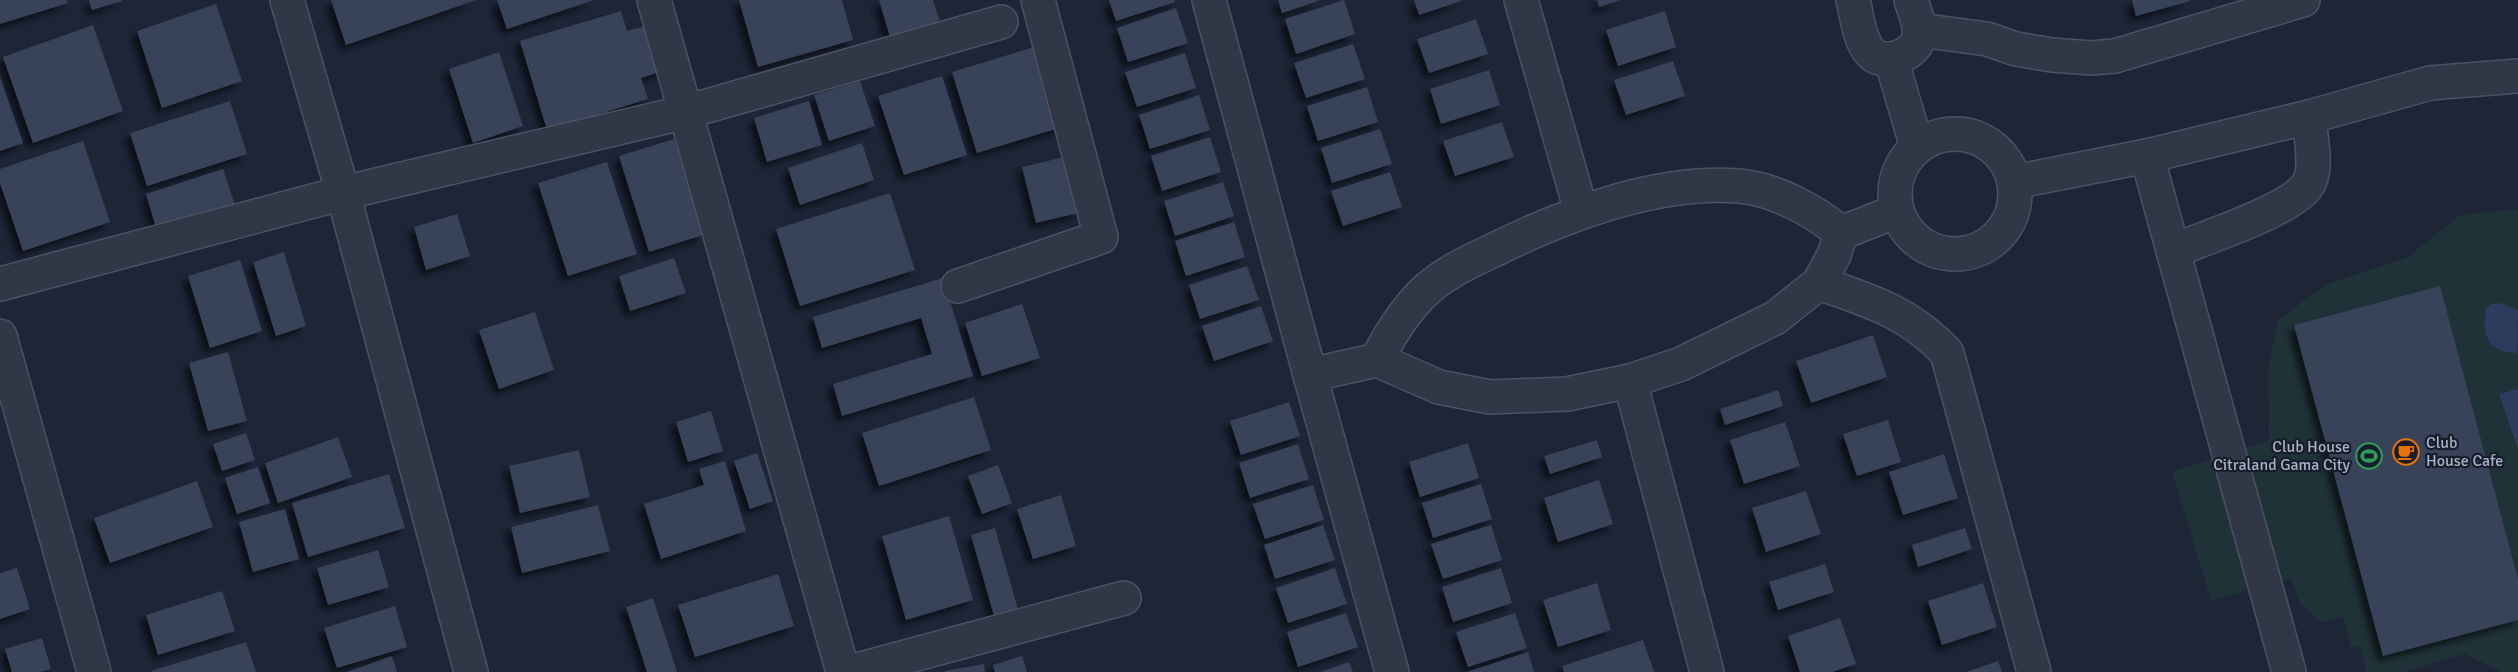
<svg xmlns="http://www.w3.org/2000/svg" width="2518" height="672" viewBox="0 0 2518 672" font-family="Signika,sans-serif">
<defs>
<filter id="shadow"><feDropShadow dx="-5.5" dy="5.5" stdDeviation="3" flood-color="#0009"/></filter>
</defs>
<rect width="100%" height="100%" fill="#1d2537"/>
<polygon fill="#1f3238" points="2518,209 2518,672 2502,672 2465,654 2404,672 2366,672 2360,646 2351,648 2343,617 2320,622 2300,603 2291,578 2211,601 2172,472 2269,440 2268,367 2278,320 2327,284 2408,257 2460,215"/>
<g fill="#2d3c5d">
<path d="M2500,303L2518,310L2517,353C2487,352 2482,336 2486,309L2491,304Z"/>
<polygon points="2518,389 2518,449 2499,394"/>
</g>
<g fill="#394258" filter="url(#shadow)">
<polygon points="0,0 67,0 68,3 0,24"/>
<polygon points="89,0 122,0 122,1 92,10"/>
<polygon points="331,0 476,0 346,45"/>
<polygon points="497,0 594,0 507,29"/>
<polygon points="739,0 842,0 853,40 758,67"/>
<polygon points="879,0 933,0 940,22 890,37"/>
<polygon points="1109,0 1175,0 1175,2 1116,21"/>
<polygon points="1278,0 1321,0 1282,13"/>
<polygon points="1344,0 1355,34 1296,54 1285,19"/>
<polygon points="1414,0 1464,0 1419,15"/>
<polygon points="1597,0 1621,0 1599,7"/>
<polygon points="2132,0 2190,0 2190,1 2136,16"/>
<polygon points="216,4 242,81 162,108 137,31"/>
<polygon points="1176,8 1188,43 1128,62 1117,28"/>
<polygon points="621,11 627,31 649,25 663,71 641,78 648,99 547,130 520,41"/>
<polygon points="1665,11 1676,47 1618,66 1606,30"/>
<polygon points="1476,19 1488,54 1429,73 1417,39"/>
<polygon points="93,25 123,111 33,143 3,57"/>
<polygon points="1353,44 1365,79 1306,98 1294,63"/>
<polygon points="1037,46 1062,127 977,153 952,72"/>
<polygon points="499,52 523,126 473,143 449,69"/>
<polygon points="1185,53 1196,88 1137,107 1125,72"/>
<polygon points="1673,61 1685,96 1626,115 1614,80"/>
<polygon points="1489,70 1500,105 1441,124 1430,89"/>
<polygon points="942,76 967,155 904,175 878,96"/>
<polygon points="0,77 23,143 0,151"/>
<polygon points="860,81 875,126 829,141 814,95"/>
<polygon points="1367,87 1378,122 1318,141 1307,106"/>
<polygon points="1199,95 1210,130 1150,149 1139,115"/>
<polygon points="230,101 247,154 147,186 130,133"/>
<polygon points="809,101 822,145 767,162 754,118"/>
<polygon points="1502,122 1514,157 1455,176 1443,141"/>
<polygon points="1380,129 1392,164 1332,183 1321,148"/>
<polygon points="1210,137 1221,172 1162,191 1151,156"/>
<polygon points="674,139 703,235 649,252 619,156"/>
<polygon points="83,141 110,222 23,251 0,183 0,169"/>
<polygon points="862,143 874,180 800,205 788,168"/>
<polygon points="1064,157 1078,213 1036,223 1022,167"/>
<polygon points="607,162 637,254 568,276 538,183"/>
<polygon points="223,169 235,205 157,231 146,194"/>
<polygon points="1390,172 1402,207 1343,226 1331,191"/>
<polygon points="1223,182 1234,216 1175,236 1164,201"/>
<polygon points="890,193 915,270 800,306 776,229"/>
<polygon points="457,214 470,256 426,270 414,227"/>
<polygon points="1234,222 1245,257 1186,276 1175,241"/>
<polygon points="284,252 306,326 276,336 253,262"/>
<polygon points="674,258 686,293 630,311 619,276"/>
<polygon points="240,260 262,331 210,348 188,276"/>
<polygon points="1247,266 1259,300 1200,319 1189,285"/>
<polygon points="943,278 973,376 842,416 833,384 932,354 921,318 822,348 813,317"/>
<polygon points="2440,286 2518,579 2518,620 2383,656 2294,325"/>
<polygon points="1022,304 1040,358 982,376 965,323"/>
<polygon points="1261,306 1273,341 1214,361 1202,326"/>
<polygon points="535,312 554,370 499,389 479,330"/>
<polygon points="1873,335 1887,377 1811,403 1796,361"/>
<polygon points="228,352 247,421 208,431 189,363"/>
<polygon points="1778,390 1783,406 1725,425 1720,409"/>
<polygon points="974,397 991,450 879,486 862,433"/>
<polygon points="1289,402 1300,436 1241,455 1230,421"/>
<polygon points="711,411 723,451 688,462 676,422"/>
<polygon points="1888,420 1901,462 1857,476 1843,434"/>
<polygon points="1785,422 1800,466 1744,484 1730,440"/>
<polygon points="246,433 255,460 222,471 213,444"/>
<polygon points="338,437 352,477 278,503 265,463"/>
<polygon points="1597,440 1602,457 1550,474 1544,456"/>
<polygon points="1468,443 1479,478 1420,497 1409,462"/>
<polygon points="1298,444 1309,479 1250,498 1239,463"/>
<polygon points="579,450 590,497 520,513 509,466"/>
<polygon points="757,453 773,501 750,509 734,461"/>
<polygon points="1944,454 1958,498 1903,515 1889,472"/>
<polygon points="725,461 746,531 661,559 644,504 704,485 699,469"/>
<polygon points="998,465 1012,503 982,514 968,476"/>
<polygon points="258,467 270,503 237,514 225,478"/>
<polygon points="389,474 405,528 308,557 292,503"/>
<polygon points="1599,480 1613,524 1558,542 1544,498"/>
<polygon points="197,481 213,527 110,563 94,518"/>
<polygon points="1481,484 1492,519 1433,538 1422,503"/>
<polygon points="1313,485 1324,520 1265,539 1253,504"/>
<polygon points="1806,491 1821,534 1766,552 1752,508"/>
<polygon points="1061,495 1076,546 1033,559 1017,509"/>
<polygon points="598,505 610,551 522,573 511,527"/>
<polygon points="285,509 299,559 253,572 239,522"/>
<polygon points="949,516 973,600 906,620 882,536"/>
<polygon points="1323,525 1335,560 1275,579 1264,545"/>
<polygon points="1491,525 1502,560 1443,579 1431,544"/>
<polygon points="995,528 1020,617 996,623 971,535"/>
<polygon points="1965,528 1972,549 1918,567 1912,545"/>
<polygon points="378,550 389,587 328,605 317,568"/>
<polygon points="1825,564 1834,592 1778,610 1769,582"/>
<polygon points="17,568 30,609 0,619 0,573"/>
<polygon points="1335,568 1347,604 1288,623 1276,588"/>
<polygon points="1501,568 1512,603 1453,622 1442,587"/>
<polygon points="778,574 794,626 695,657 678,605"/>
<polygon points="1597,583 1611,630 1558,647 1543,600"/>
<polygon points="1983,583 1997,627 1942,645 1928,601"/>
<polygon points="222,591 235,631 158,655 146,615"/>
<polygon points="653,598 677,672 647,672 626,607"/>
<polygon points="395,606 407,647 337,668 324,628"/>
<polygon points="1346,613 1358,647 1298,667 1287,632"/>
<polygon points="1515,613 1527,648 1468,667 1456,632"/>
<polygon points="1840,618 1856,664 1832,672 1800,672 1788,636"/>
<polygon points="42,638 51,669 40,672 12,672 5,649"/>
<polygon points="1643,640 1654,672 1564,672 1562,666"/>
<polygon points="246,642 256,672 151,672 151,671"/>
<polygon points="1528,652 1534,672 1467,672"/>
<polygon points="392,656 397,672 347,672"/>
<polygon points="1022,656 1027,672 995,672 993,665"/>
<polygon points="1998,661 2002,672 1966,672"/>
<polygon points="1349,662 1353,672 1320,672"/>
<polygon points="984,664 985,672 945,672 945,671"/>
</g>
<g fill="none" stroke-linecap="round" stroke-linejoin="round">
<g stroke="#4c5263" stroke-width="36">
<g id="minor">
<polyline points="287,0 343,193 471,672"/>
<polyline points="654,0 843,672"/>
<polyline points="1209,0 1310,375"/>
<polyline points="1521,0 1581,211"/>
<path d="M1853,0C1857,15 1859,41 1871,53C1884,67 1917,55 1919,36C1921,25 1914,11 1911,0"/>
<polyline points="1919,30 1987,39 2016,49 2052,55 2091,58 2115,56 2303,0"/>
<polyline points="1891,59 1917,147"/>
<circle cx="1955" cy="194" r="60"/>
<polyline points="2147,156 2289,672"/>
<polyline points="2014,182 2147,156 2309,117 2430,83 2518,76"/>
<polyline points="1841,233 1897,211"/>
<path d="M2173,251C2204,238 2289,211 2307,186C2319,170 2310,136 2309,117"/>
<path d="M1819,283C1870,301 1909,312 1947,353L2034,672"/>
<polyline points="0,284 343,193 686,112 1001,22"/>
<polyline points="958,286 1101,237 1038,0"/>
<polyline points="0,336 94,672"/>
<path d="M1377,360C1389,336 1402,315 1420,296C1440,275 1468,262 1494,250C1567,214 1656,180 1739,186C1775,189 1815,211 1841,233"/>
<polyline points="1630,381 1707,672"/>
<polyline points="850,672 1124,598"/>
<polyline points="1392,672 1310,375 1377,360 1439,387 1490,397 1567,394 1630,381 1681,364 1775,318 1819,283 1834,255 1841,233"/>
</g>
</g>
<use href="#minor" stroke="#313747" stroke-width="33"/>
</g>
<defs>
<g id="cafe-ring" transform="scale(1.35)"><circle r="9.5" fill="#171d2b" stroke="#e8710a" stroke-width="1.5"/><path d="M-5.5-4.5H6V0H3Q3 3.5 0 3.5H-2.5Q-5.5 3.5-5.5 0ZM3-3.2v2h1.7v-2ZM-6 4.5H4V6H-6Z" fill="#e8710a"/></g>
<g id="stadium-ring" transform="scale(1.35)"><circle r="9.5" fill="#171d2b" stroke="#2e9e5b" stroke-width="1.5"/><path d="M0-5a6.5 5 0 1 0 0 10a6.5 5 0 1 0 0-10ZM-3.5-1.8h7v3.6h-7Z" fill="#2e9e5b"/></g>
</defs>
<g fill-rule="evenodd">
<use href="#cafe-ring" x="2406" y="452"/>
<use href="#stadium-ring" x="2369" y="456"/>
</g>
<g text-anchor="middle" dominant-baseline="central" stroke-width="4.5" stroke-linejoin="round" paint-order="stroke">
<g font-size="16" fill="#aab1c5" stroke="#171d2b" text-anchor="start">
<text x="2426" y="443">Club<tspan x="2426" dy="18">House Cafe</tspan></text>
<text x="2350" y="447" text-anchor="end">Club House<tspan x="2350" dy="18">Citraland Gama City</tspan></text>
</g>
</g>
</svg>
